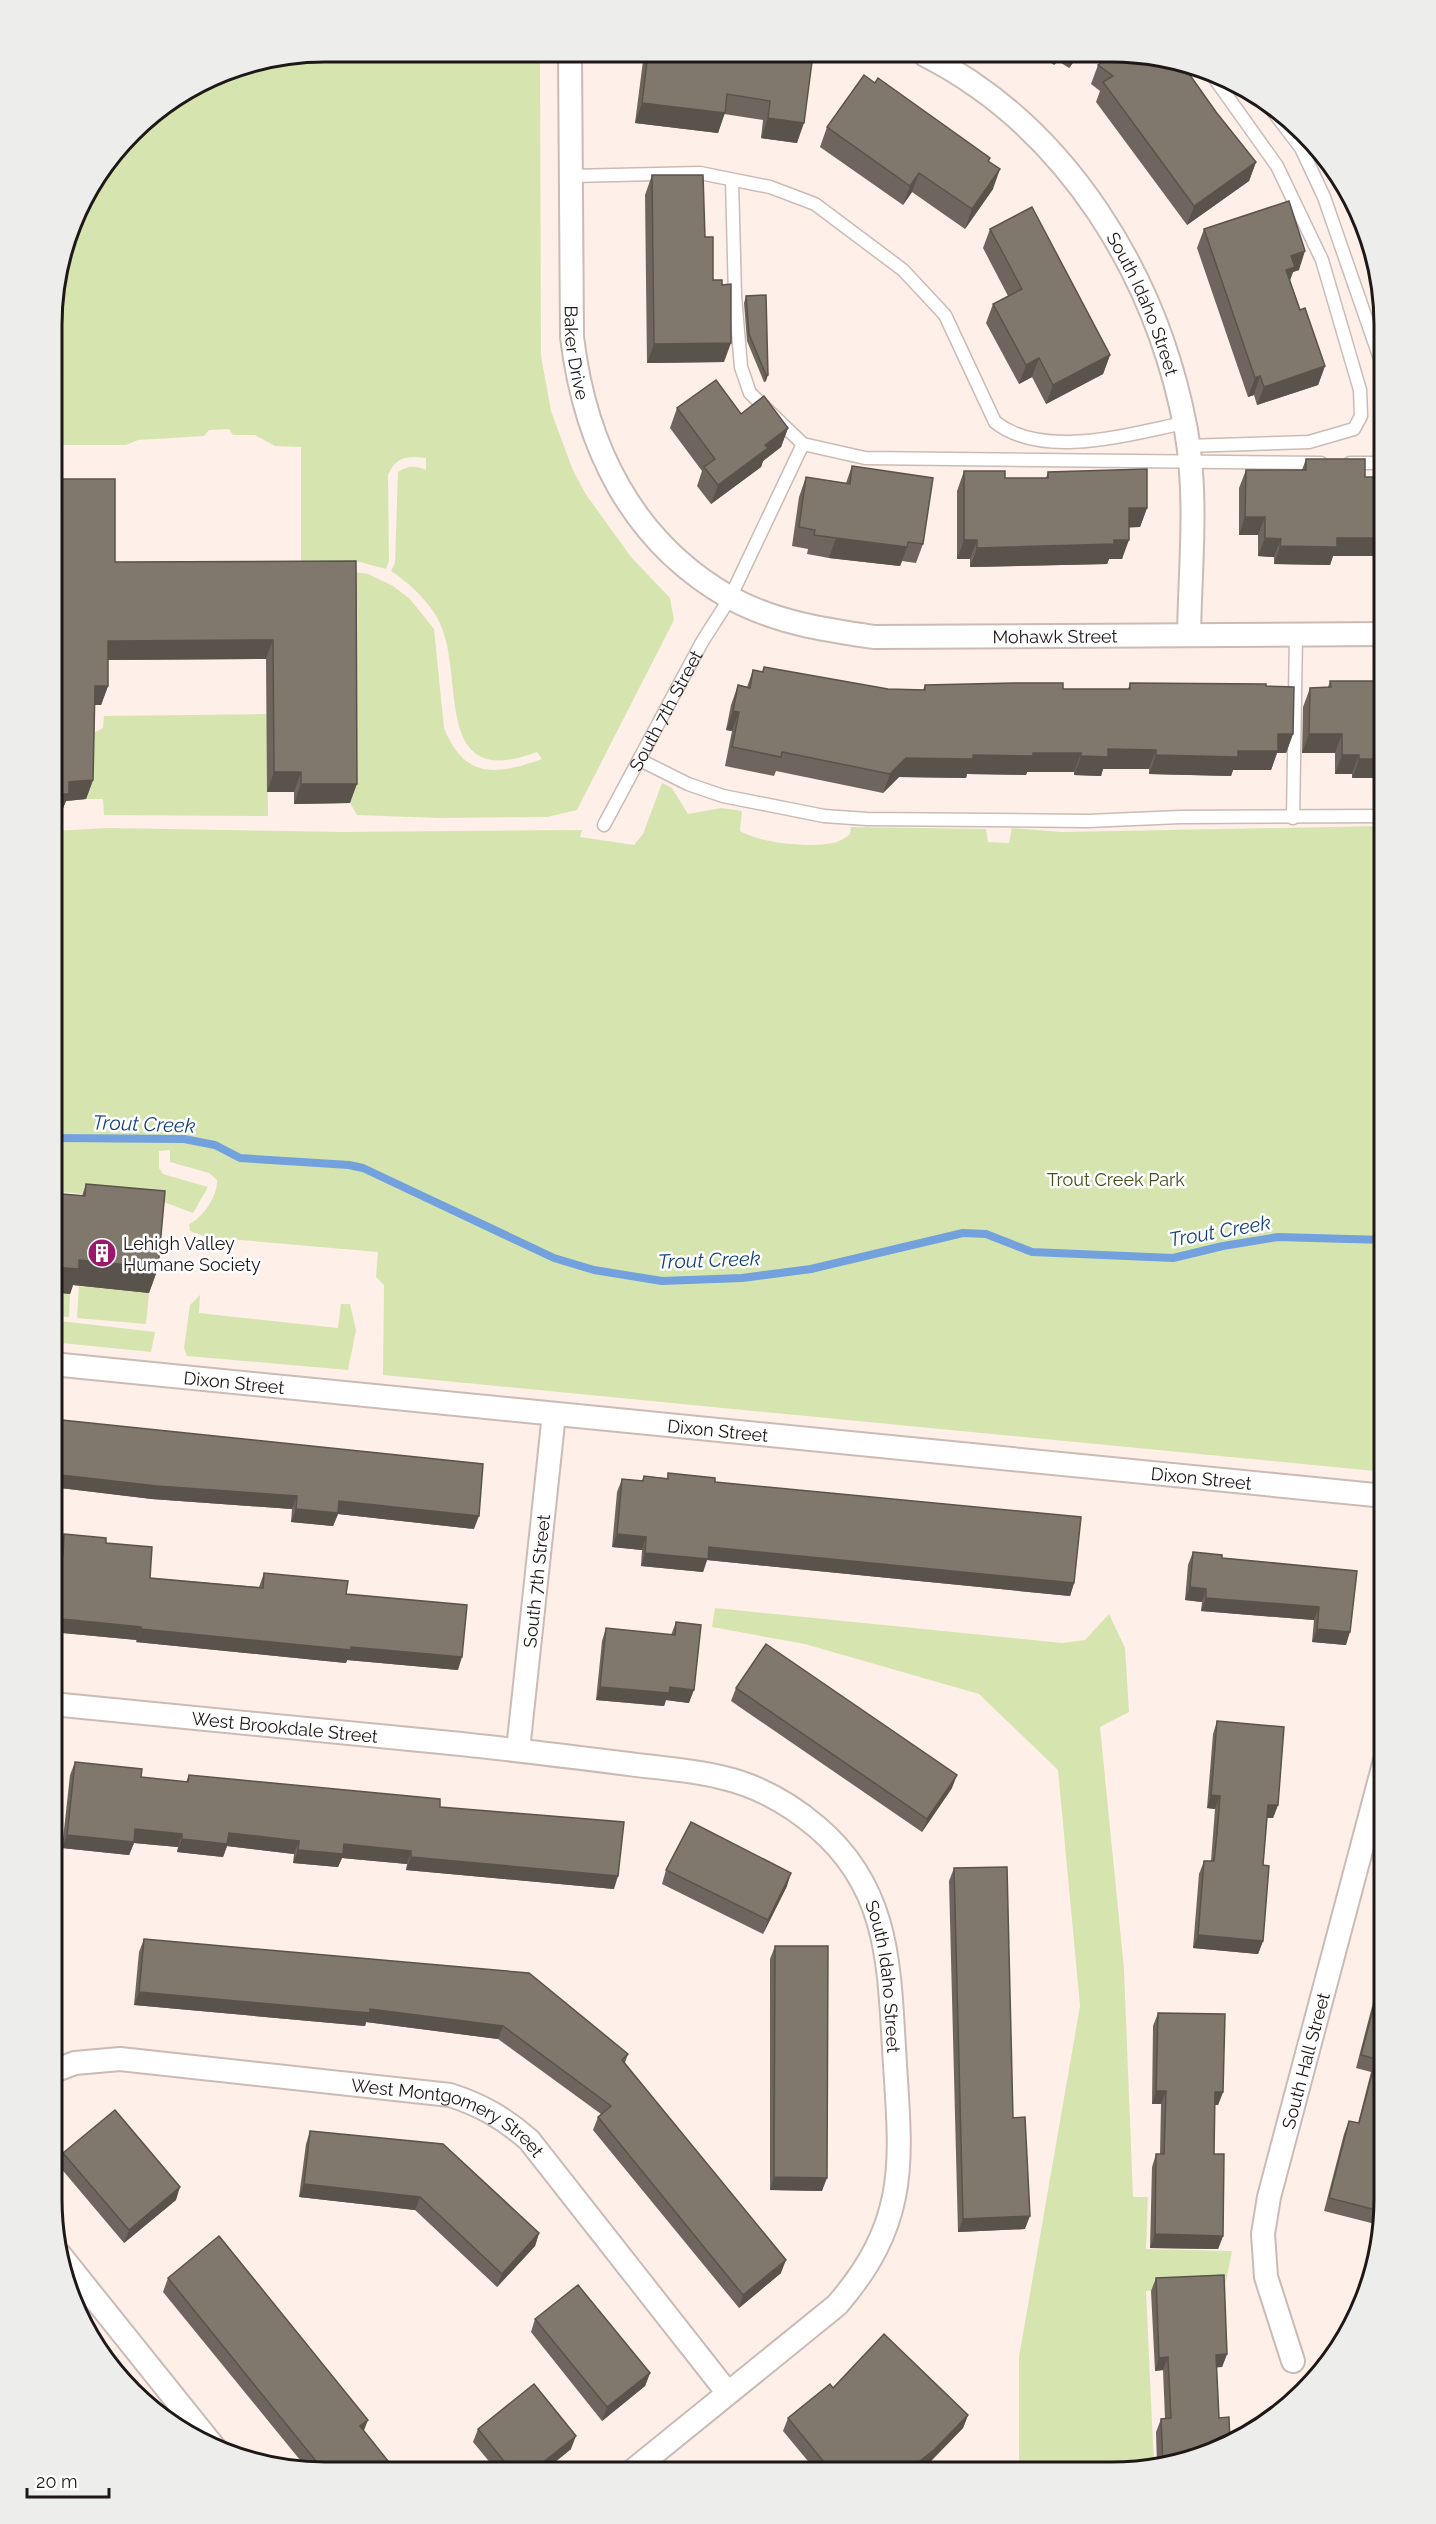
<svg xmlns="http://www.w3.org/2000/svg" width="1436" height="2524" viewBox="0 0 1436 2524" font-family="Raleway,sans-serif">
<rect width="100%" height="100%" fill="#feefe8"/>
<g fill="#d6e5b0">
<path d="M324,51L540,52L541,356L551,411L572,468L585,493L631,557L670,598L674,620L577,810L547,817L439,818L357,815L350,803L356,572L368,574L393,586L410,599L434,629L444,728C465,780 497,775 542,759L537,752C434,791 464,685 442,628C434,606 411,584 391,571L395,563L398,472C409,465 415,466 426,470V458C407,456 396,456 388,475L389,561L386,569L356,561H301V447L275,446L255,435H233L229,429L209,430L204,436L138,440L126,445H53V289L79,203L144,119L220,72Z"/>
<polygon points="267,714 268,816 104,815 103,799 86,799 88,736 103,728 104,716"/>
<path d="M662,783L672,788L688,814L721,808L742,811L740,831C760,843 809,848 833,843C839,842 845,838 850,834L851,827L986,829L988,842L1009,843L1012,828L1062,832L1385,826V1472L383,1375L384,1285L376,1277L378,1252L206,1237L190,1231L189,1224C203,1218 218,1195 217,1180L209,1173L170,1162V1150L159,1151V1168L163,1174L208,1187L193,1213L161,1201L52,1191L53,831L109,828L344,832L582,830L580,837L634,845L643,834Z"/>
<polygon points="79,1286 149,1293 146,1324 77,1318"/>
<polygon points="52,1292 70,1294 69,1317 52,1315"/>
<polygon points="200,1295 199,1313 338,1328 341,1304 350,1304 356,1330 348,1370 187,1356 184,1348 190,1305"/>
<polygon points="52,1320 155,1332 151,1352 52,1342"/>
<polygon points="715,1608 1062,1643 1085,1640 1109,1614 1125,1648 1129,1712 1100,1727 1124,1969 1133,2197 1148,2197 1146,2249 1232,2251 1225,2286 1146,2291 1154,2466 1112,2473 1019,2473 1019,2357 1080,2006 1058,1770 979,1694 805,1644 712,1627"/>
</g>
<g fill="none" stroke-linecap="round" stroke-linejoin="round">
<polyline stroke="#72a1dd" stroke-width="8" points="52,1138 184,1139 215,1145 240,1158 349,1165 363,1168 554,1258 594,1270 662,1281 742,1278 811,1269 963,1233 986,1234 1032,1252 1173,1258 1223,1246 1278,1237 1385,1240"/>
<g stroke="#cabbb5" stroke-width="15">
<g id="lane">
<polyline points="1266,102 1301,148 1324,197 1385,373"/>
<path d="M571,176L700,173L770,187L815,204L903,270L945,315L995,422C1043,460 1129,434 1184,423"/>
<polyline points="732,180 735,296 741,367 750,393 803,444 865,458 1321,463"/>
<polyline points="1187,446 1309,442 1354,429 1361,416 1360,390 1322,260 1277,166 1210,72"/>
<polyline points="1350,463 1385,463"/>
<polyline points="640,760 688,784 723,796 824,816 867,819 1088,821 1180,817 1385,816"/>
<polyline points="1293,818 1296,635"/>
<path id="s1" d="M604,825L702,642L730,598L803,444"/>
</g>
</g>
<g stroke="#cabbb5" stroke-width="26">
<g id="street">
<path id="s2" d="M570,53L572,337C585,445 631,541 729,597C773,622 825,630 874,637L1385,634"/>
<path id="s3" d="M925,55C1068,128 1157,276 1186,430C1198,497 1190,568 1189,635"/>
<path id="s4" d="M52,1364L1385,1496"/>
<path id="s5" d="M52,1704C188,1717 324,1731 461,1744C517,1750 573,1757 629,1764C659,1768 691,1770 720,1777C756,1785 789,1803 817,1827C888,1887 889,1963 894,2048C900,2155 913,2217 837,2305L631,2472"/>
<path id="s6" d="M518,1750L554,1414"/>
<path id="s7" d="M51,2072L75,2063L120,2059L450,2095C481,2105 504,2118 529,2140L727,2392"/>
<polyline points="60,2255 217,2451"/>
<path id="s8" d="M1293,2361L1266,2277L1263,2234L1269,2197L1385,1760"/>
</g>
</g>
<use href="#lane" stroke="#fff" stroke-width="12"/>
<use href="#street" stroke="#fff" stroke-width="22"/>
</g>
<g fill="#6e665e">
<polygon points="644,53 813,54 797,143 761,138 763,120 724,114 718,133 635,123"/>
<polygon points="1040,55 1078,56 1069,68 1058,61 1054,65"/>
<polygon points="1098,65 1216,112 1256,162 1249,181 1187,225 1096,102 1100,91 1091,84"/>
<polygon points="827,127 990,158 988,162 993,189 965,229 912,192 903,205 820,147"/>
<polygon points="652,175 705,237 713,280 724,362 647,363 645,195"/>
<polygon points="990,229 1110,355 1103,374 1046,404 1032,377 1019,384 986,323 993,304 1008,296 983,248"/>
<polygon points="1204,229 1299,270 1293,272 1290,280 1300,310 1325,366 1318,385 1257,405 1254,395 1248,397 1197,248"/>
<polygon points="766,295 766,381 764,382 747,341 744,303 746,296"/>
<polygon points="677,408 741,414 788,428 781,447 763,461 761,467 711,504 697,486 702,471 670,428"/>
<polygon points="1306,459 1333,556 1330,565 1274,564 1274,557 1258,556 1258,535 1239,535 1239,488 1246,470 1302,470"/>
<polygon points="852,466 923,544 916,563 902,561 900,566 829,558 807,554 808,549 792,546 799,497 806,477 846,483"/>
<polygon points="964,471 1005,478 1046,478 1048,472 1147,508 1140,527 1129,527 1122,559 1109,559 1107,564 970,567 970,559 957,559 957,491"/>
<polygon points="53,479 115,562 356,561 350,803 294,804 294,792 267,792 266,659 108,660 108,686 101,705 95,705 93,780 86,799 66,801 61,813 53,813"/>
<polygon points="764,667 888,689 923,690 925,685 1063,689 1128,689 1130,683 1266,686 1293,734 1286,753 1277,753 1271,770 1233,770 1231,776 1149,774 1149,769 1103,769 1101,776 1074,775 1074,772 1027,772 1026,775 967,774 966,778 899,777 883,793 776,771 774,776 725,766 732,731 726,730 731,705 738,685 747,687 753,670 762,672"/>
<polygon points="1330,681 1385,681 1385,778 1352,778 1352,774 1335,774 1335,753 1302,753 1303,707 1310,688 1328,687"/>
<polygon points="86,1184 158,1268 149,1293 73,1285 70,1294 52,1292 52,1193 82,1196"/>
<polygon points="52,1419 474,1529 338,1514 333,1526 291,1522 292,1509 152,1499 52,1487"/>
<polygon points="668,1473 715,1482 1074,1583 1070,1596 707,1560 703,1572 641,1566 642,1550 612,1547 617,1492 622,1479 642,1481 644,1476 667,1478"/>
<polygon points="64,1534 106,1543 150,1578 259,1587 264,1573 346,1594 458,1670 347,1660 346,1663 136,1642 137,1640 52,1632 52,1564 55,1565 59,1555 60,1547"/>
<polygon points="1193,1552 1222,1558 1357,1571 1346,1645 1312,1642 1314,1620 1201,1611 1202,1602 1185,1600 1188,1565"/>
<polygon points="676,1622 689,1703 666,1700 664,1706 596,1700 602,1641 606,1628 671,1635"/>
<polygon points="736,1688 952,1788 922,1832 731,1701"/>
<polygon points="1217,1721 1278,1805 1273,1818 1267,1818 1263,1865 1263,1941 1258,1954 1193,1948 1199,1874 1204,1861 1211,1861 1215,1809 1207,1808 1213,1734"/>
<polygon points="75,1762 141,1777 186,1782 189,1775 440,1807 614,1889 406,1870 407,1864 342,1858 338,1867 293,1863 294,1854 227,1846 223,1857 177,1852 178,1847 134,1843 129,1855 62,1848 70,1775"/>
<polygon points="954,1868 1013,2118 1025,2229 958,2232 949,1881"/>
<polygon points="666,1870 787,1886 763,1934 662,1884"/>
<polygon points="144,1939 628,2054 625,2063 781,2273 739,2308 593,2130 598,2117 601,2114 498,2039 366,2022 365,2026 134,2005 139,1952"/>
<polygon points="775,1946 822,2191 770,2190 770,1959"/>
<polygon points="1384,1970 1384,2218 1383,2226 1324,2211 1344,2134 1349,2121 1358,2123 1371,2072 1356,2068 1375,1995 1380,1982 1381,1983"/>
<polygon points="1158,2013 1223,2092 1218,2105 1215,2105 1214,2154 1223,2236 1218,2249 1150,2248 1152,2167 1156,2154 1160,2154 1161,2104 1152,2104 1153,2026"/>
<polygon points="310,2131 539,2233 535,2246 497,2287 415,2210 299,2197 306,2144"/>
<polygon points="63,2153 176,2200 124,2243 59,2166"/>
<polygon points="168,2278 364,2431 396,2471 309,2471 163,2292"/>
<polygon points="1156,2278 1227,2354 1222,2367 1217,2367 1200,2458 1157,2465 1156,2432 1161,2419 1165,2418 1163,2370 1155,2371 1151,2291"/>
<polygon points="535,2319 650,2373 645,2386 602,2421 531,2332"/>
<polygon points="833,2388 968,2415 963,2428 930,2462 917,2472 817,2472 783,2431 788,2418"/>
<polygon points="478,2429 571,2449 544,2471 497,2471 473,2442"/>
</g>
<g fill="#5a534c">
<polygon points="1058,56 1060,56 1058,61 1054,65"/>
<polygon points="1073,56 1078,56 1069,68"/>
<polygon points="642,103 725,113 718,133 635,123"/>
<polygon points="768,118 804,123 797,143 761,138"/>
<polygon points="1256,162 1249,181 1187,225 1194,206"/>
<polygon points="1000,169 993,189 965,229 972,209"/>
<polygon points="919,173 912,192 903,205 910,186"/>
<polygon points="1305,251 1299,270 1293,272 1288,286 1280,289 1291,256"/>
<polygon points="731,343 724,362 647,363 654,344"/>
<polygon points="1110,355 1103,374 1046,404 1053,385"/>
<polygon points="1039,358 1032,377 1019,384 1026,365"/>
<polygon points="1325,366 1318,385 1257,405 1264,387"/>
<polygon points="766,375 768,375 766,381 764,382"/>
<polygon points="1260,376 1254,395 1248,397 1255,378"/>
<polygon points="788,428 781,447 763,461 761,467 711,504 718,485 765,445"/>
<polygon points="1129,508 1147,508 1140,527 1122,528"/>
<polygon points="1245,517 1265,517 1258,535 1239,535"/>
<polygon points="836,538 907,547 900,566 829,558"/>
<polygon points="1265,538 1281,539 1274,557 1258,556"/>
<polygon points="1337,538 1385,538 1385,556 1333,556 1330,565 1274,564 1280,546"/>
<polygon points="964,540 977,540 970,559 957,559"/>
<polygon points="1114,540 1129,540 1122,559 1109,559 1107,564 970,567 977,548"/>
<polygon points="273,640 266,659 101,660 108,641"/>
<polygon points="95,686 108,686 101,705 88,705"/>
<polygon points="733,711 739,712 732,731 726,730"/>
<polygon points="1278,734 1293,734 1286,753 1277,753 1271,770 1233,770 1231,776 1149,774 1156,755 1238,751"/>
<polygon points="1309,734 1342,734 1335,753 1302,753"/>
<polygon points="1108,749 1156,750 1149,769 1103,769 1101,776 1074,775 1081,756"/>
<polygon points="1033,753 1081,753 1074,772 1027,772 1026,775 967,774 966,778 899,777 883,793 890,774 906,758"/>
<polygon points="1342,755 1359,755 1352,774 1335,774"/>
<polygon points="1359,759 1385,759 1385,778 1352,778"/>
<polygon points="274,772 301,772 294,792 267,792"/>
<polygon points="93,780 86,799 66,801 61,813 53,813 53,794 69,782"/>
<polygon points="301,784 357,784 350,803 294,804"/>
<polygon points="79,1260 158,1268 149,1293 73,1285 70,1294 52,1292 52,1267"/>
<polygon points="52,1474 297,1496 292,1509 152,1499 52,1487"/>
<polygon points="339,1501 479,1516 474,1529 338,1514 333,1526 291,1522 296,1509"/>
<polygon points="617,1534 646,1537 642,1550 612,1547"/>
<polygon points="709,1547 1074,1583 1070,1596 707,1560 703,1572 641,1566 645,1553"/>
<polygon points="1190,1587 1206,1589 1202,1602 1185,1600"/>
<polygon points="1206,1598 1319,1607 1314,1620 1201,1611"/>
<polygon points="52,1618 141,1627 137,1640 52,1632"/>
<polygon points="141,1629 351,1647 462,1657 458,1670 347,1660 346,1663 136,1642"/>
<polygon points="1317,1629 1350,1632 1346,1645 1312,1642"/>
<polygon points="600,1687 670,1687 694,1690 689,1703 666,1700 664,1706 596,1700"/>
<polygon points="957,1775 952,1788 922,1832 927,1819"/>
<polygon points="1211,1795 1220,1796 1215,1809 1207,1808"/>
<polygon points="1268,1805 1278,1805 1273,1818 1263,1818"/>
<polygon points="135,1829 182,1834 178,1847 134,1843 129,1855 62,1848 67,1835"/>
<polygon points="229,1833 299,1841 294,1854 227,1846 223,1857 177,1852 182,1839"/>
<polygon points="344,1844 411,1851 407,1864 342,1858 338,1867 293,1863 298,1850"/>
<polygon points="411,1857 618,1876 614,1889 406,1870"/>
<polygon points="791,1873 787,1886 763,1934 768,1920"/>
<polygon points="1198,1935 1263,1941 1258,1954 1193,1948"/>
<polygon points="139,1992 370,2009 503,2026 498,2039 366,2022 365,2026 134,2005"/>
<polygon points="1156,2091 1166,2091 1161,2104 1152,2104"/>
<polygon points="1215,2092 1223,2092 1218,2105 1210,2105"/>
<polygon points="774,2177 827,2178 822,2191 770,2190"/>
<polygon points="304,2184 420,2197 415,2210 299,2197"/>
<polygon points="180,2187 176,2200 124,2243 129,2230"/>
<polygon points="1030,2216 1025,2229 958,2232 963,2219"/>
<polygon points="539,2233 535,2246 497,2287 502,2274"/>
<polygon points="1155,2234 1223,2236 1218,2249 1150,2248"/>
<polygon points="786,2260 781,2273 739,2308 743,2295"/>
<polygon points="1227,2354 1222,2367 1211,2368 1216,2355"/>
<polygon points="1168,2357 1163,2370 1155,2371 1159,2358"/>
<polygon points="650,2373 645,2386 602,2421 607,2407"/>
<polygon points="968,2415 963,2428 930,2462 917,2472 906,2472"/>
<polygon points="368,2420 363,2433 360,2426"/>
<polygon points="576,2436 571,2449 544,2471 532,2471"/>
</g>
<g fill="#80776d" stroke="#5a534c" stroke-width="1.5">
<polygon points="648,53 813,54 804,123 768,118 770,101 727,94 725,113 642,103"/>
<polygon points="1111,56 1165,56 1180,61 1216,112 1256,162 1194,206 1103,82 1113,76 1098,65"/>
<polygon points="864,75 875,83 878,78 990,158 988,161 1000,169 972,209 919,173 910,186 827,127"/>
<polygon points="652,175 703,175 705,237 713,237 713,280 722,280 722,285 731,284 731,343 654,344"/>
<polygon points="1289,201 1305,251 1291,256 1295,267 1286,270 1300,310 1305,308 1325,366 1264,387 1260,376 1255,378 1204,229"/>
<polygon points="1032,207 1110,355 1053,385 1039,358 1026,365 993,304 1022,289 990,229"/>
<polygon points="766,295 768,375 766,375 749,334 746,296"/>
<polygon points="716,380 741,414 764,396 788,428 765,445 768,448 718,485 704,467 715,459 677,408"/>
<polygon points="1306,459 1365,459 1365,477 1385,477 1385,538 1337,538 1337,547 1280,546 1281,539 1265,538 1265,517 1245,517 1246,470 1306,470"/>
<polygon points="852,466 933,478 923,544 908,542 907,547 836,538 814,535 815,530 799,527 806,477 850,484"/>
<polygon points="1147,469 1147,508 1129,508 1129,540 1114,540 1114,544 977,548 977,540 964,540 964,471 1005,471 1005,478 1048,478 1048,472"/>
<polygon points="53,479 115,479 115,562 356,561 357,784 301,784 301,772 274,772 273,640 108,641 108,686 95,686 93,780 69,782 69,794 53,794"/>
<polygon points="764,667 888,689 925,690 925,685 1013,683 1063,683 1063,689 1130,689 1130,683 1266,684 1266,686 1294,687 1293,734 1278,734 1278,751 1238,751 1238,757 1156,755 1156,750 1108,749 1108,757 1081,756 1081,753 1033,753 1033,756 973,755 973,759 906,758 890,774 782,752 781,757 732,747 739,712 733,711 738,685 750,688 753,670 763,672"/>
<polygon points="1330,681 1385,681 1385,759 1359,759 1359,755 1342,755 1342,734 1309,734 1310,688 1331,687"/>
<polygon points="86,1184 165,1191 158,1268 79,1260 79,1269 52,1267 52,1193 85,1196"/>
<polygon points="52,1419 483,1464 479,1516 339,1501 338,1513 296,1509 297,1496 157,1486 52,1474"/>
<polygon points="668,1473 715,1478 715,1482 1081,1517 1074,1583 709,1547 708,1559 645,1553 646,1537 617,1534 622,1479 643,1481 644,1476 668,1479"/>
<polygon points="64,1534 106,1538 106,1543 152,1547 150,1578 263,1588 264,1573 348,1581 346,1594 467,1605 462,1657 351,1647 351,1650 141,1629 141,1627 52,1618 52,1564 57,1565 58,1555 63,1555"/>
<polygon points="1193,1552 1222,1555 1222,1558 1357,1571 1350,1632 1317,1629 1319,1607 1206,1598 1206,1589 1190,1587"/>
<polygon points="676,1622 701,1625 694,1690 670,1687 669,1693 600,1687 606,1628 675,1635"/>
<polygon points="766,1644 957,1775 927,1819 736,1688"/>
<polygon points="1217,1721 1284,1727 1278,1805 1268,1805 1263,1865 1269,1866 1263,1941 1198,1935 1204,1861 1214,1861 1217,1833 1220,1796 1211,1795"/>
<polygon points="75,1762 142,1769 141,1777 188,1782 189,1775 325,1788 440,1799 440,1807 624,1822 618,1876 411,1857 411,1851 344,1844 343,1854 298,1850 299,1841 229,1833 227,1844 182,1839 182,1834 135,1829 134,1842 67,1835"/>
<polygon points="691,1822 791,1873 768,1920 666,1870"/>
<polygon points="1007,1867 1013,2118 1025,2117 1030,2216 963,2219 954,1868"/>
<polygon points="144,1939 529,1973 628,2054 622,2060 786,2260 743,2295 598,2117 611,2106 503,2026 370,2009 370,2013 139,1992"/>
<polygon points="775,1946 828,1946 827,2178 774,2177"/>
<polygon points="1384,1976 1384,2212 1329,2198 1349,2121 1359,2123 1376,2059 1361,2055 1380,1982 1383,1983"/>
<polygon points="1158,2013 1225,2014 1223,2092 1215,2092 1214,2154 1224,2154 1223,2236 1155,2234 1156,2154 1164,2154 1166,2091 1156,2091"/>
<polygon points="115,2110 180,2187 129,2230 63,2153"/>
<polygon points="310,2131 443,2144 539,2233 502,2274 420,2197 304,2184"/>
<polygon points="219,2236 368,2420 360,2426 396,2471 324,2471 168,2278"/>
<polygon points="1224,2275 1227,2354 1216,2355 1219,2418 1229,2417 1230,2443 1200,2458 1163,2465 1161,2419 1171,2418 1168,2357 1159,2358 1156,2278"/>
<polygon points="578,2285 650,2373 607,2407 535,2319"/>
<polygon points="884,2334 968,2415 935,2449 906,2472 832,2472 788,2418 830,2384 833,2388"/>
<polygon points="534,2384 576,2436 532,2471 512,2471 478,2429"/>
</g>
<defs>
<g id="building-disc" transform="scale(1.5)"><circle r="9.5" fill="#9b1769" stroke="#fff"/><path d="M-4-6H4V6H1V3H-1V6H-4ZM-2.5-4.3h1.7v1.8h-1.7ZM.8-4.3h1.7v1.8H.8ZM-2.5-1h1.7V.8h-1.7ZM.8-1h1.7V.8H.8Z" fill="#fff"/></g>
</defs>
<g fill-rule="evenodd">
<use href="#building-disc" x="102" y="1253"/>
</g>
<g text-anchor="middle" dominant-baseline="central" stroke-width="5" stroke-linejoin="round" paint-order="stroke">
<g font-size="18" fill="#1e1917" stroke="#fff">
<text stroke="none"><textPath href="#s3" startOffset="339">South Idaho Street</textPath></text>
<text stroke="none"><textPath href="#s2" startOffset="300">Baker Drive</textPath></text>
<text stroke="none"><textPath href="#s2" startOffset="932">Mohawk Street</textPath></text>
<text stroke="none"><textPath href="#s1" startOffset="130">South 7th Street</textPath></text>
<text stroke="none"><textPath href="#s4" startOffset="183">Dixon Street</textPath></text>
<text stroke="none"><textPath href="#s4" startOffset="669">Dixon Street</textPath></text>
<text stroke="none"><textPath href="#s4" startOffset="1155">Dixon Street</textPath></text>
<text stroke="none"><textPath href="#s6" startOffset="170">South 7th Street</textPath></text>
<text stroke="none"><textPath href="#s5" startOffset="234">West Brookdale Street</textPath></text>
<text stroke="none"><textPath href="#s5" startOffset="952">South Idaho Street</textPath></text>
<text stroke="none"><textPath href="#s8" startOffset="310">South Hall Street</textPath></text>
<text stroke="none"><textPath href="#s7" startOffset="408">West Montgomery Street</textPath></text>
</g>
<g font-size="18" fill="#45511a" stroke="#fff">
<text x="1116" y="1179">Trout Creek Park</text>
</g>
<g font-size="18" fill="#1e1917" stroke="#fff" text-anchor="start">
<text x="123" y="1243">Lehigh Valley<tspan x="123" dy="21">Humane Society</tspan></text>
</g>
<g font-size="20" font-style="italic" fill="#14447b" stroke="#fff">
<text transform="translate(144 1124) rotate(2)">Trout Creek</text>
<text transform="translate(1220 1231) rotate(-10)">Trout Creek</text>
<text transform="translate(709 1260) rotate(-2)">Trout Creek</text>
</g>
</g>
<path d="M0 0H1436V2524H0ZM325 62H1111A263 263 0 0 1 1374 325V2199A263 263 0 0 1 1111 2462H325A263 263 0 0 1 62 2199V325A263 263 0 0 1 325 62Z" fill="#ededec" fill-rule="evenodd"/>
<path fill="none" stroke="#1e1917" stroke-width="3" d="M325 62H1111A263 263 0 0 1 1374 325V2199A263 263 0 0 1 1111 2462H325A263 263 0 0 1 62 2199V325A263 263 0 0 1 325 62Z"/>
<path d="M27 2488v9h82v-9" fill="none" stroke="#1e1917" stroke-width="3"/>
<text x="36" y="2488" font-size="18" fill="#1e1917" stroke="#ffffff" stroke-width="4.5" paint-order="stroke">20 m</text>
</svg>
